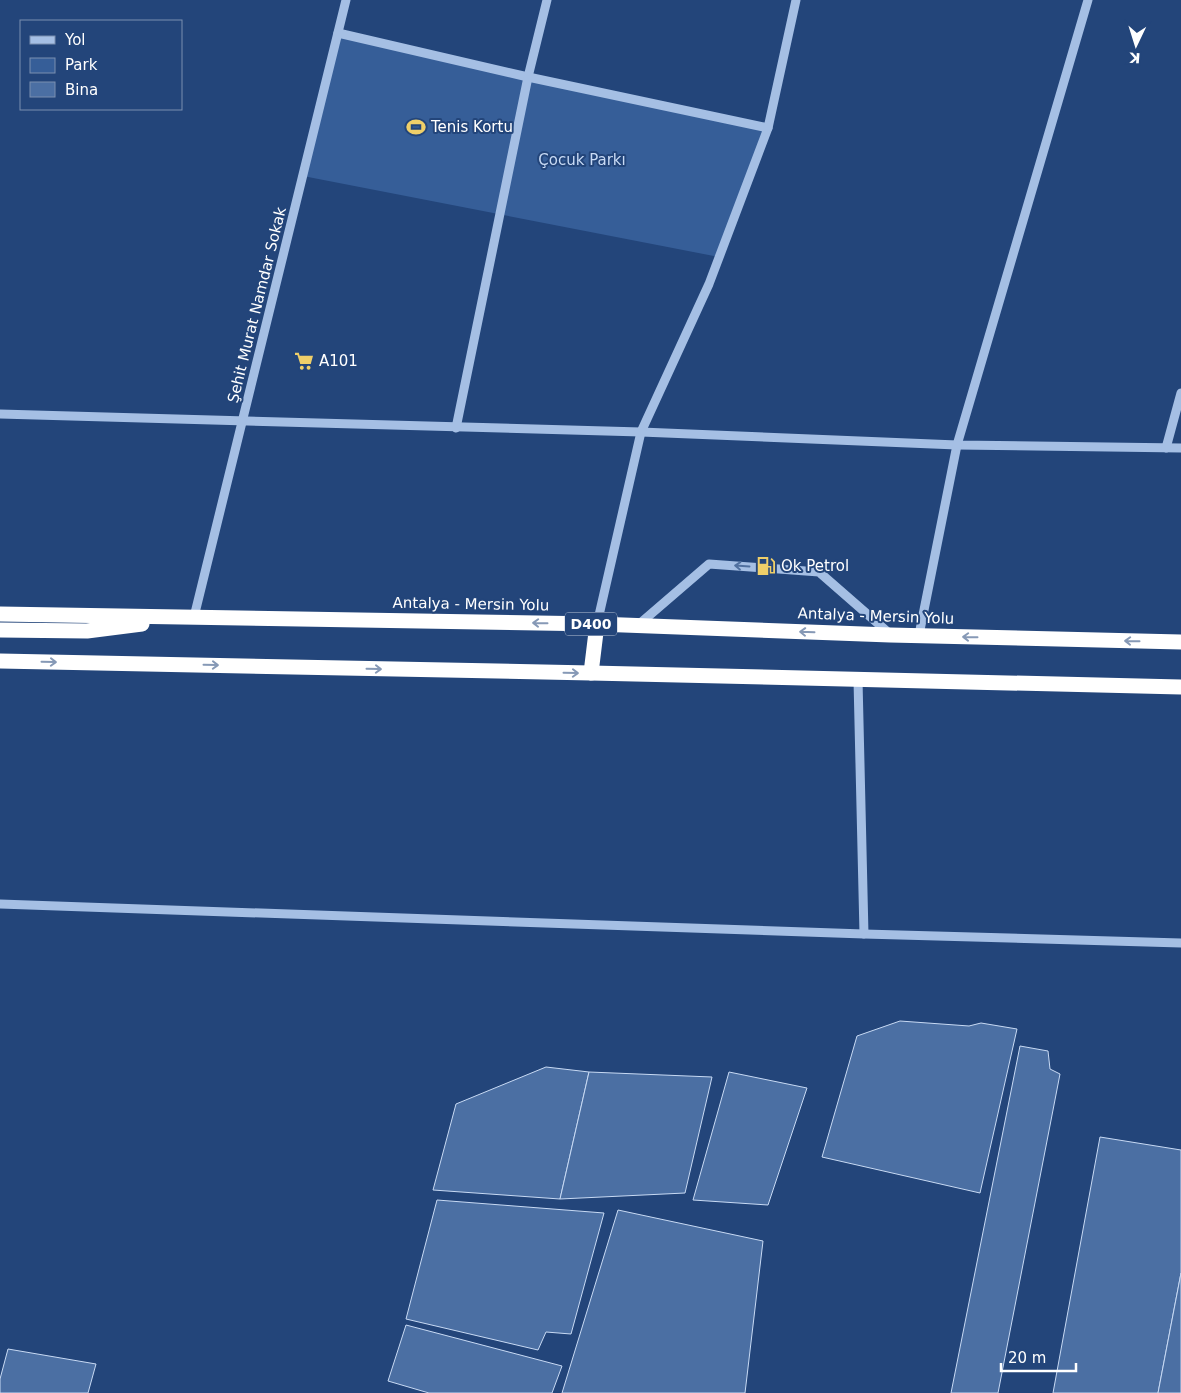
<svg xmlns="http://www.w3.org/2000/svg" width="1181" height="1393" viewBox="0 0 1181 1393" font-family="'DejaVu Sans',sans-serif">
<rect width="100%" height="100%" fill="#23457a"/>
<polygon fill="#365e98" points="338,33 768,128 719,257 303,176"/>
<g fill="#4b6fa3" stroke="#c8daf4">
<polygon points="900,1021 969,1026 981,1023 1017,1029 980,1193 822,1157 857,1036"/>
<polygon points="1020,1046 1048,1051 1050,1069 1060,1074 998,1393 951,1393"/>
<polygon points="546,1067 589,1072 560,1199 433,1190 456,1104"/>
<polygon points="589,1072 712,1077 685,1193 560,1199"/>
<polygon points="729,1072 807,1088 768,1205 693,1200"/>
<polygon points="1100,1137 1181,1150 1181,1273 1158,1393 1053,1393"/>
<polygon points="437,1200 604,1213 571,1334 546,1332 538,1350 406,1319"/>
<polygon points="618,1210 763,1241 745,1393 562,1393"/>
<polygon points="1181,1273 1181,1393 1158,1393"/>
<polygon points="406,1325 562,1366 552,1393 429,1393 388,1381"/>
<polygon points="8,1349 96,1364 88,1393 0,1393 0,1379"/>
</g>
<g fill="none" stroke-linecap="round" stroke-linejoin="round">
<g stroke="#a5bfe4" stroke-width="9">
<polyline points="338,33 528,77 768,128"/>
<polyline points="0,414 641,432 957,445 1181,448"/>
<polyline points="456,428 528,77 547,0"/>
<polyline points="1166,448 1181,393"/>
<polyline points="194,617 346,0"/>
<polyline points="597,624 641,432 709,284 768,128 796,0"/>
<polyline points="637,626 709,564 819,572 890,634"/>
<polyline points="919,635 957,445 1088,0"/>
<polyline points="858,680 864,934"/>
<polyline points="0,904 864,934 1181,943"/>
</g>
<g stroke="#fff" stroke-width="15">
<polyline points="0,614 597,624 890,635 1181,642"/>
<polyline points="0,630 87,631 142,624"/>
<polyline points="0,661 591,673 1181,687"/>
<polyline points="591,673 597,624"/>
</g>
</g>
<defs><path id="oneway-shaft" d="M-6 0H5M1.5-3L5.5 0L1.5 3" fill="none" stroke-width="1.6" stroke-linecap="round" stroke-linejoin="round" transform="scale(1.25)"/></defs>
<use stroke="#50709f" href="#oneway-shaft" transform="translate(742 566) rotate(-176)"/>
<g stroke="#8699b6">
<use href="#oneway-shaft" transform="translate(540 623) rotate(-179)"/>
<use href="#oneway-shaft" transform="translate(807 632) rotate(-178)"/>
<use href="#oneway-shaft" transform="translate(970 637) rotate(-179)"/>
<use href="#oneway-shaft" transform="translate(1132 641) rotate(-179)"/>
<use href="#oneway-shaft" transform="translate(49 662) rotate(1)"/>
<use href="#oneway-shaft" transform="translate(211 665) rotate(1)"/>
<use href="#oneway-shaft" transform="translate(374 669) rotate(1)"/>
<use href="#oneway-shaft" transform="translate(571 673) rotate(1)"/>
</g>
<defs>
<g id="stadium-bare" transform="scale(1.5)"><path d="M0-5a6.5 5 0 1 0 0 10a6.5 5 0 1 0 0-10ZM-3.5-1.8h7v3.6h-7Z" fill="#efcf69" stroke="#23457a" stroke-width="2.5" paint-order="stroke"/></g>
<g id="supermarket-bare" transform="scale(1.5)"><path d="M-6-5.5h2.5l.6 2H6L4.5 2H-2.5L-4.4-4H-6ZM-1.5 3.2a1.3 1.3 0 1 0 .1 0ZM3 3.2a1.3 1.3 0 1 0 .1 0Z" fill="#efcf69" stroke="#23457a" stroke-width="2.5" paint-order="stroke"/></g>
<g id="fuel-bare" transform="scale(1.5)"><path d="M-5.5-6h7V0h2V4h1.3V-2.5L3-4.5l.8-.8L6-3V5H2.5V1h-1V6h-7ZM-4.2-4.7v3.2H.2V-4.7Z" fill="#efcf69" stroke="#23457a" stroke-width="2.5" paint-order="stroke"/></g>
</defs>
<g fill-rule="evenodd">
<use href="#stadium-bare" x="416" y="127"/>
<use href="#supermarket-bare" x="304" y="361"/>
<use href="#fuel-bare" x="766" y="566"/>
</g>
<g text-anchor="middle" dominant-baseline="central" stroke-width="4" stroke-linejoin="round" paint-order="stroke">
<rect fill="#23457a" stroke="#bdc7d7" stroke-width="1" x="565" y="612.5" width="52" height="23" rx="4"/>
<g font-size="14" font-weight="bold" fill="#fff">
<text x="591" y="624">D400</text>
</g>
<g font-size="15" fill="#fff" stroke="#23457a" text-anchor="start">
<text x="431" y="127">Tenis Kortu</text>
<text x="319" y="361">A101</text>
<text x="781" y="566">Ok Petrol</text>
</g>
<g font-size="15" fill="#c8daf4" stroke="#23457a">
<text x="582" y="160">Çocuk Parkı</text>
</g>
<g font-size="15" fill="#fff" stroke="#23457a">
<text transform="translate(257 305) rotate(-76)">Şehit Murat Namdar Sokak</text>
<text transform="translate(471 604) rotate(1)">Antalya - Mersin Yolu</text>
<text transform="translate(876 616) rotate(2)">Antalya - Mersin Yolu</text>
</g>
</g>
<rect x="20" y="20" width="162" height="90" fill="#23457a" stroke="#7b8faf"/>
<rect x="30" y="36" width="25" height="8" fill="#a5bfe4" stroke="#7b8faf"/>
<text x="65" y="45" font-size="15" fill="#ffffff">Yol</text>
<rect x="30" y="58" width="25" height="15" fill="#365e98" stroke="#7b8faf"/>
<text x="65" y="70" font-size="15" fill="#ffffff">Park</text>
<rect x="30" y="82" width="25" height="15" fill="#4b6fa3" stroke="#7b8faf"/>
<text x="65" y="95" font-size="15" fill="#ffffff">Bina</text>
<g transform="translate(1136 45) rotate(184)" stroke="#23457a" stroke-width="4" paint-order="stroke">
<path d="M0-4L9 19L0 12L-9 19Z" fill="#ffffff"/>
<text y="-8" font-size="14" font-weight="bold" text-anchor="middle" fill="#ffffff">K</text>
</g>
<path d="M1001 1363v8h75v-8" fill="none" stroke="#ffffff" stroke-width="2.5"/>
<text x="1008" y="1363" font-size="15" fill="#ffffff" stroke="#23457a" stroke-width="4" paint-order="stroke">20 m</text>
</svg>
